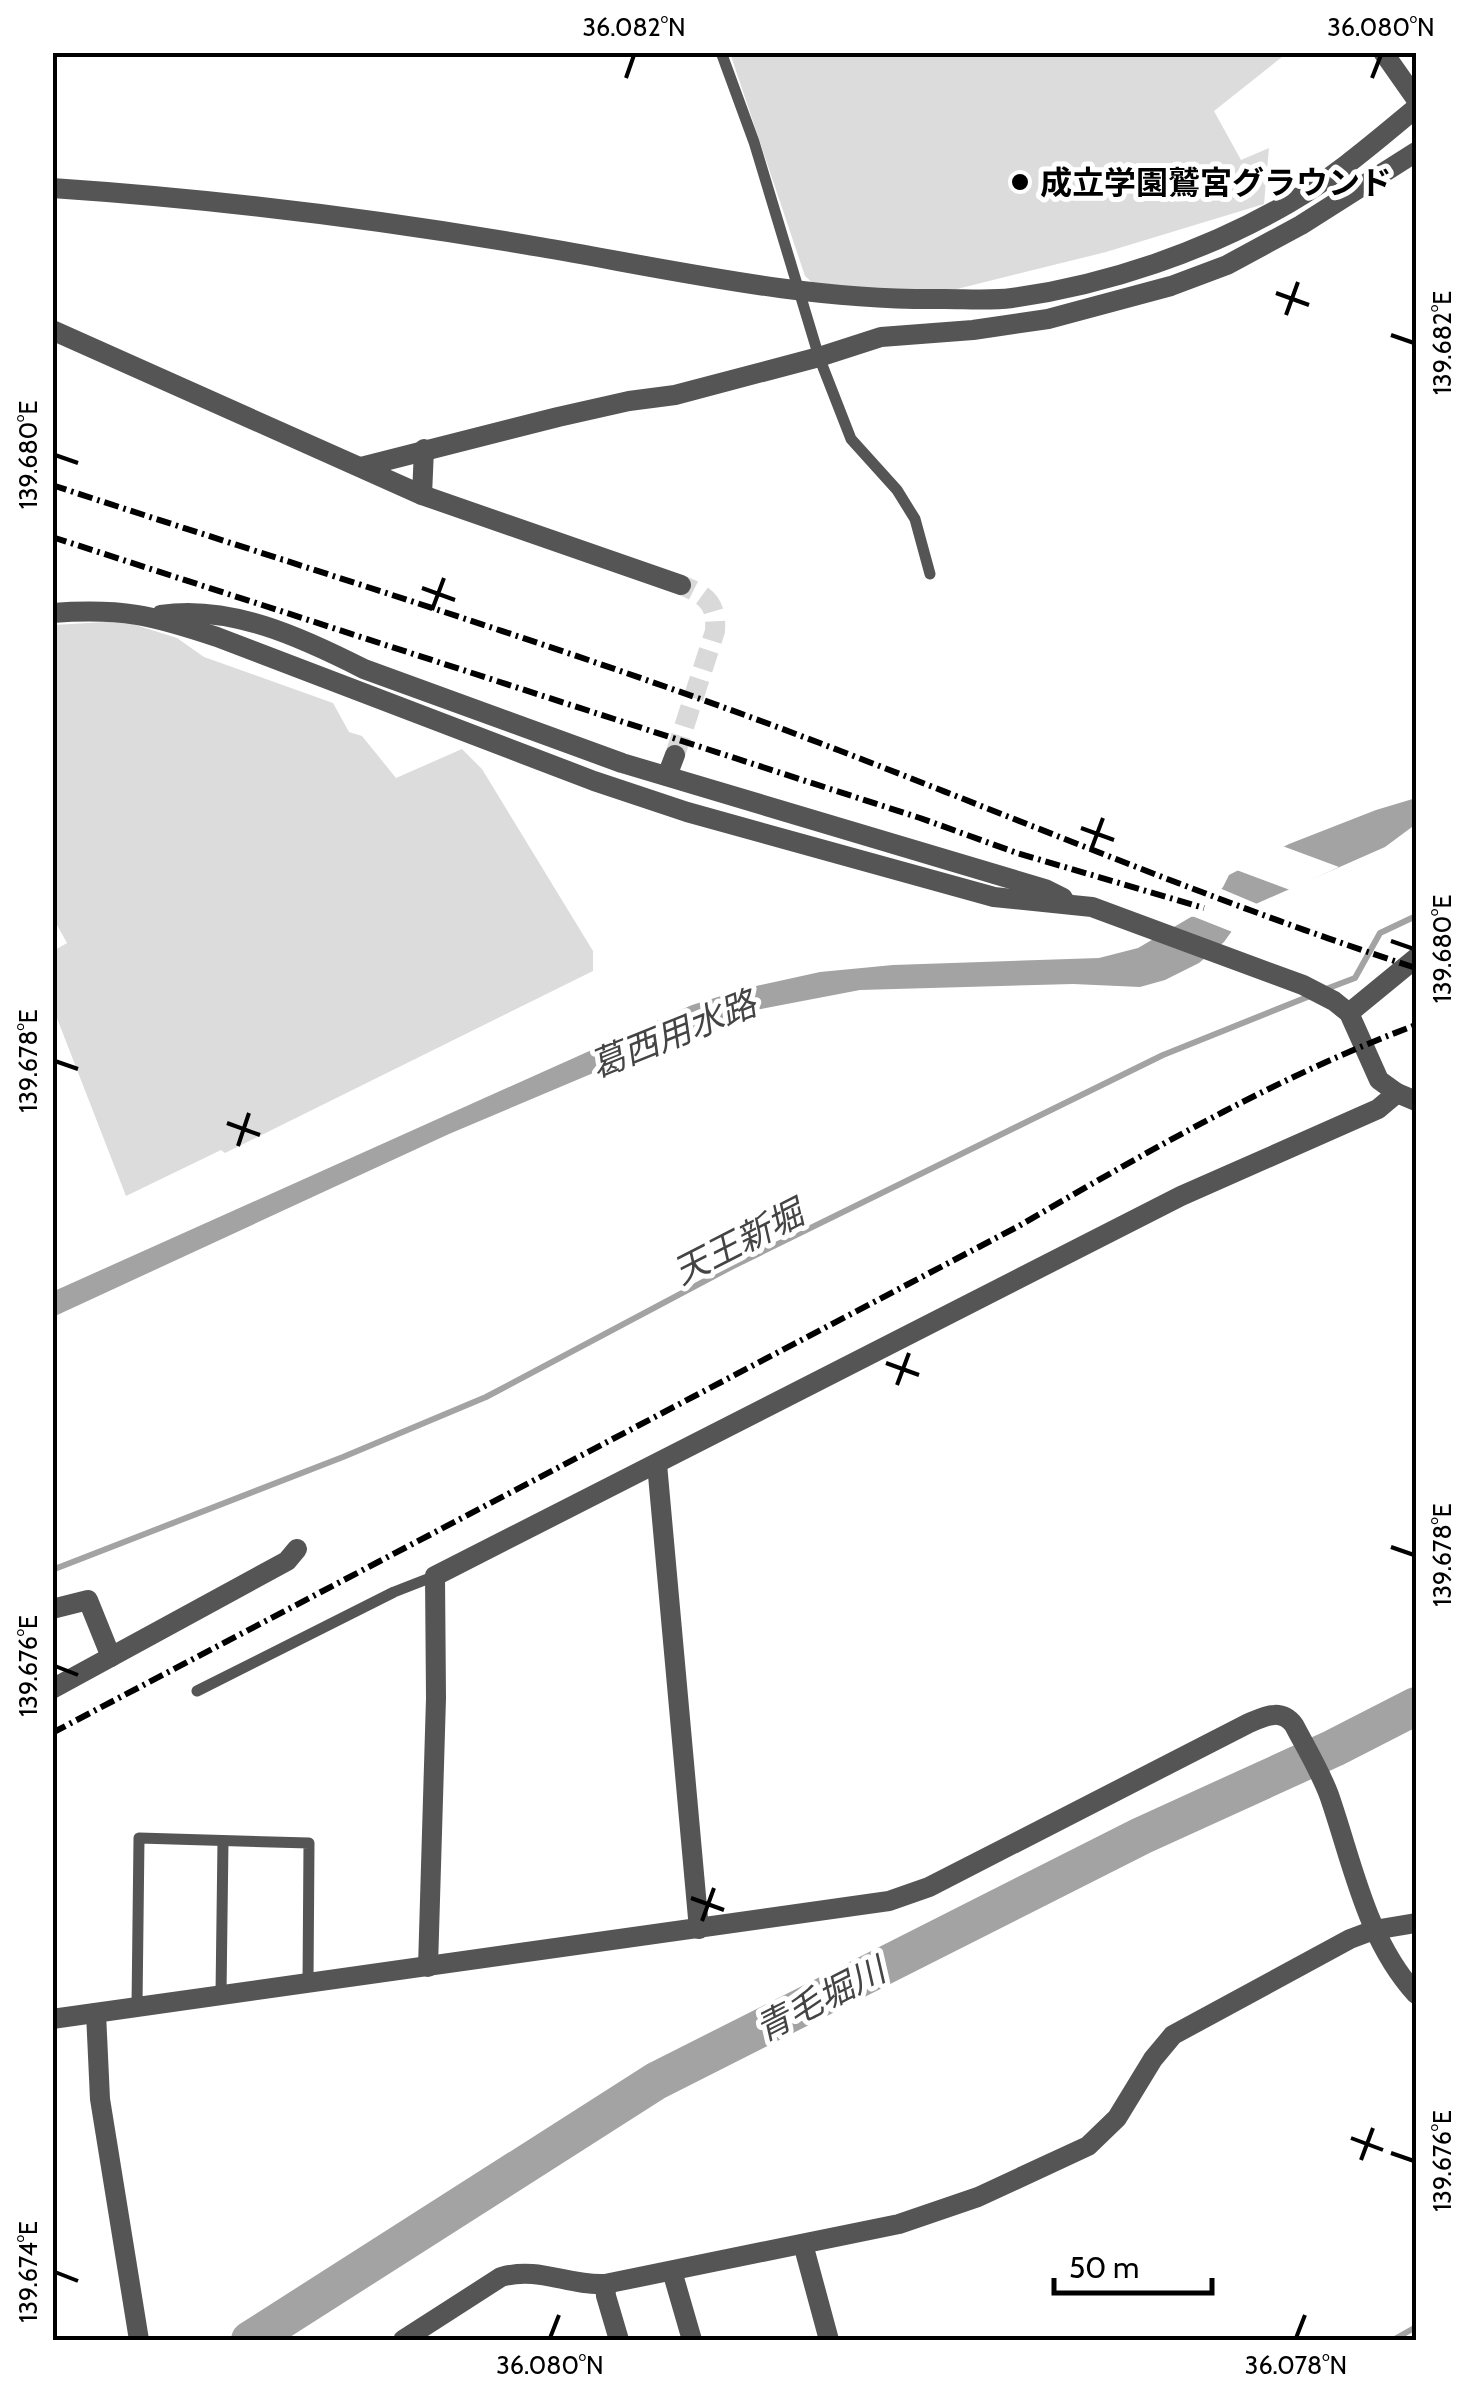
<svg xmlns="http://www.w3.org/2000/svg" width="1469" height="2393" viewBox="0 0 1469 2393" font-family="Cabin,'Noto Sans JP',sans-serif">
<rect width="100%" height="100%" fill="#fff"/>
<g fill="#dcdcdc">
<polygon points="730,53 1287,53 1214,111 1241,160 1269,148 1264,204 1106,252 949,291 817,287 805,276"/>
<polygon points="123,621 177,638 204,657 333,703 349,732 362,736 396,778 462,749 482,769 593,951 593,971 225,1153 221,1150 126,1196 53,1008 53,951 67,943 52,916 53,625"/>
</g>
<polygon fill="#a3a3a3" points="1416,798 1416,824 1385,847 1249,907 1224,942 1199,963 1165,980 1140,987 1073,984 860,990 756,1010 707,1025 449,1134 53,1317 52,1292 692,1005 747,988 820,972 893,965 1099,958 1138,948 1191,917 1197,916 1223,887 1229,875 1289,844 1376,810"/>
<g fill="#fff">
<polygon points="1277,844 1339,867 1290,890 1231,868"/>
<polygon points="1217,887 1262,906 1252,911 1235,933 1192,916"/>
</g>
<g fill="none" stroke-linecap="round" stroke-linejoin="round">
<g stroke="#a3a3a3" stroke-width="6">
<polyline points="1326,989 1355,978 1380,933 1416,916"/>
<polyline points="52,1570 343,1457 486,1397 733,1266 1163,1055 1310,996"/>
<polyline points="1393,2340 1416,2327"/>
</g>
<polyline stroke="#a3a3a3" stroke-width="38" points="250,2340 656,2081 1141,1836 1334,1748 1416,1706"/>
<path stroke="#d9d9d9" stroke-width="20" stroke-dasharray="20 10" stroke-linecap="butt" d="M675,755L715,631C717,603 706,595 681,585"/>
<g stroke="#555" stroke-width="11">
<polyline points="721,52 754,142 819,357 851,439 897,490 915,519 930,574"/>
<polyline points="197,1691 394,1592 435,1576"/>
<polyline points="221,1994 223,1841"/>
<polyline points="137,2006 139,1838 309,1843 308,1983"/>
</g>
<g stroke="#555" stroke-width="20">
<polyline points="1383,52 1416,99"/>
<path d="M52,188C216,199 378,219 540,247C674,270 807,301 944,299C966,299 990,301 1012,298C1107,285 1206,251 1289,203C1335,177 1376,141 1416,108"/>
<polyline points="52,330 422,495 681,585"/>
<polyline points="361,467 558,417 629,401 675,395 819,357 881,337 973,330 1048,319 1171,286 1227,265 1301,225 1416,152"/>
<polyline points="422,495 424,449"/>
<path d="M52,613C123,608 151,615 217,637L594,781L687,812L994,897L1092,907L1303,985L1334,1001L1349,1013L1379,1080L1397,1093L1416,1101"/>
<path d="M161,615C230,604 303,638 364,669L622,763L1045,889L1063,898"/>
<polyline points="667,776 675,755"/>
<polyline points="1349,1013 1416,958"/>
<polyline points="657,1464 699,1929"/>
<polyline points="52,1609 88,1600 111,1657"/>
<polyline points="52,1689 287,1561 297,1549"/>
<polyline points="428,1967 436,1698 435,1576 1181,1196 1378,1109 1397,1093"/>
<polyline points="96,2013 100,2099 139,2340"/>
<path d="M52,2019L889,1901L929,1887L1249,1723C1266,1716 1281,1708 1294,1725C1306,1748 1320,1771 1329,1795C1353,1864 1366,1939 1416,1994"/>
<polyline points="803,2244 829,2340"/>
<polyline points="672,2271 692,2340"/>
<polyline points="605,2284 606,2296 619,2340"/>
<path d="M403,2340L501,2277C539,2266 568,2286 605,2284L899,2224L978,2197L1088,2146L1117,2118L1153,2059L1173,2035L1350,1939L1374,1930L1416,1923"/>
</g>
<g stroke="#000" stroke-width="6" stroke-dasharray="15 5 2.5 5" stroke-linecap="butt">
<path d="M52,485C289,563 527,635 761,721C980,802 1194,896 1416,968"/>
<polyline points="52,537 920,818 1017,853 1204,908"/>
<path d="M52,1733L1017,1227C1145,1153 1276,1077 1416,1025"/>
</g>
</g>
<path fill="none" stroke="#000" stroke-width="4" d="M626,78L634,55M1372,78L1381,55M1276,293L1309,305M1286,315L1298,282M1391,335L1414,343M55,455L78,463M422,588L455,600M432,610L444,578M1081,828L1114,840M1091,850L1103,818M1391,941L1414,949M55,1061L78,1069M227,1123L260,1135M238,1146L249,1113M886,1363L919,1375M897,1385L909,1353M1391,1547L1414,1555M55,1666L78,1675M691,1898L724,1910M702,1921L714,1888M1351,2138L1383,2150M1391,2153L1414,2161M1361,2160L1373,2128M55,2272L78,2281M550,2338L559,2315M1296,2338L1305,2315"/>
<circle fill="#000" stroke="#fff" stroke-width="4" cx="1020" cy="182" r="10"/>
<g text-anchor="middle" dominant-baseline="central" stroke-width="10" stroke-linejoin="round" paint-order="stroke">
<g font-size="32" font-weight="bold" fill="#000" stroke="#fff" text-anchor="start">
<text x="1040" y="182">成立学園鷲宮グラウンド</text>
</g>
<g font-size="35" font-style="italic" fill="#444" stroke="#fff">
<text transform="translate(673 1034) rotate(-22)">葛西用水路</text>
<text transform="translate(738 1242) rotate(-27)">天王新堀</text>
<text transform="translate(820 1999) rotate(-27)">青毛堀川</text>
</g>
</g>
<rect width="1469" height="2393" fill="none" stroke="#ffffff" stroke-width="110"/>
<path d="M1054 2278v15h158v-15" fill="none" stroke="#000000" stroke-width="5"/>
<text x="1069" y="2278" font-size="30" fill="#000000" stroke="#ffffff" stroke-width="8" paint-order="stroke">50 m</text>
<rect x="55" y="55" width="1359" height="2283" fill="none" stroke="#000" stroke-width="4"/>
<g font-size="25" text-anchor="middle" fill="#000">
<text x="634" y="36">36.082°N</text>
<text x="1381" y="36">36.080°N</text>
<text transform="translate(1442 343) rotate(-90)" y="9">139.682°E</text>
<text transform="translate(28 455) rotate(-90)" y="9">139.680°E</text>
<text transform="translate(1442 949) rotate(-90)" y="9">139.680°E</text>
<text transform="translate(28 1061) rotate(-90)" y="9">139.678°E</text>
<text transform="translate(1442 1555) rotate(-90)" y="9">139.678°E</text>
<text transform="translate(28 1666) rotate(-90)" y="9">139.676°E</text>
<text transform="translate(1442 2161) rotate(-90)" y="9">139.676°E</text>
<text transform="translate(28 2272) rotate(-90)" y="9">139.674°E</text>
<text x="550" y="2374">36.080°N</text>
<text x="1296" y="2374">36.078°N</text>
</g>
</svg>
